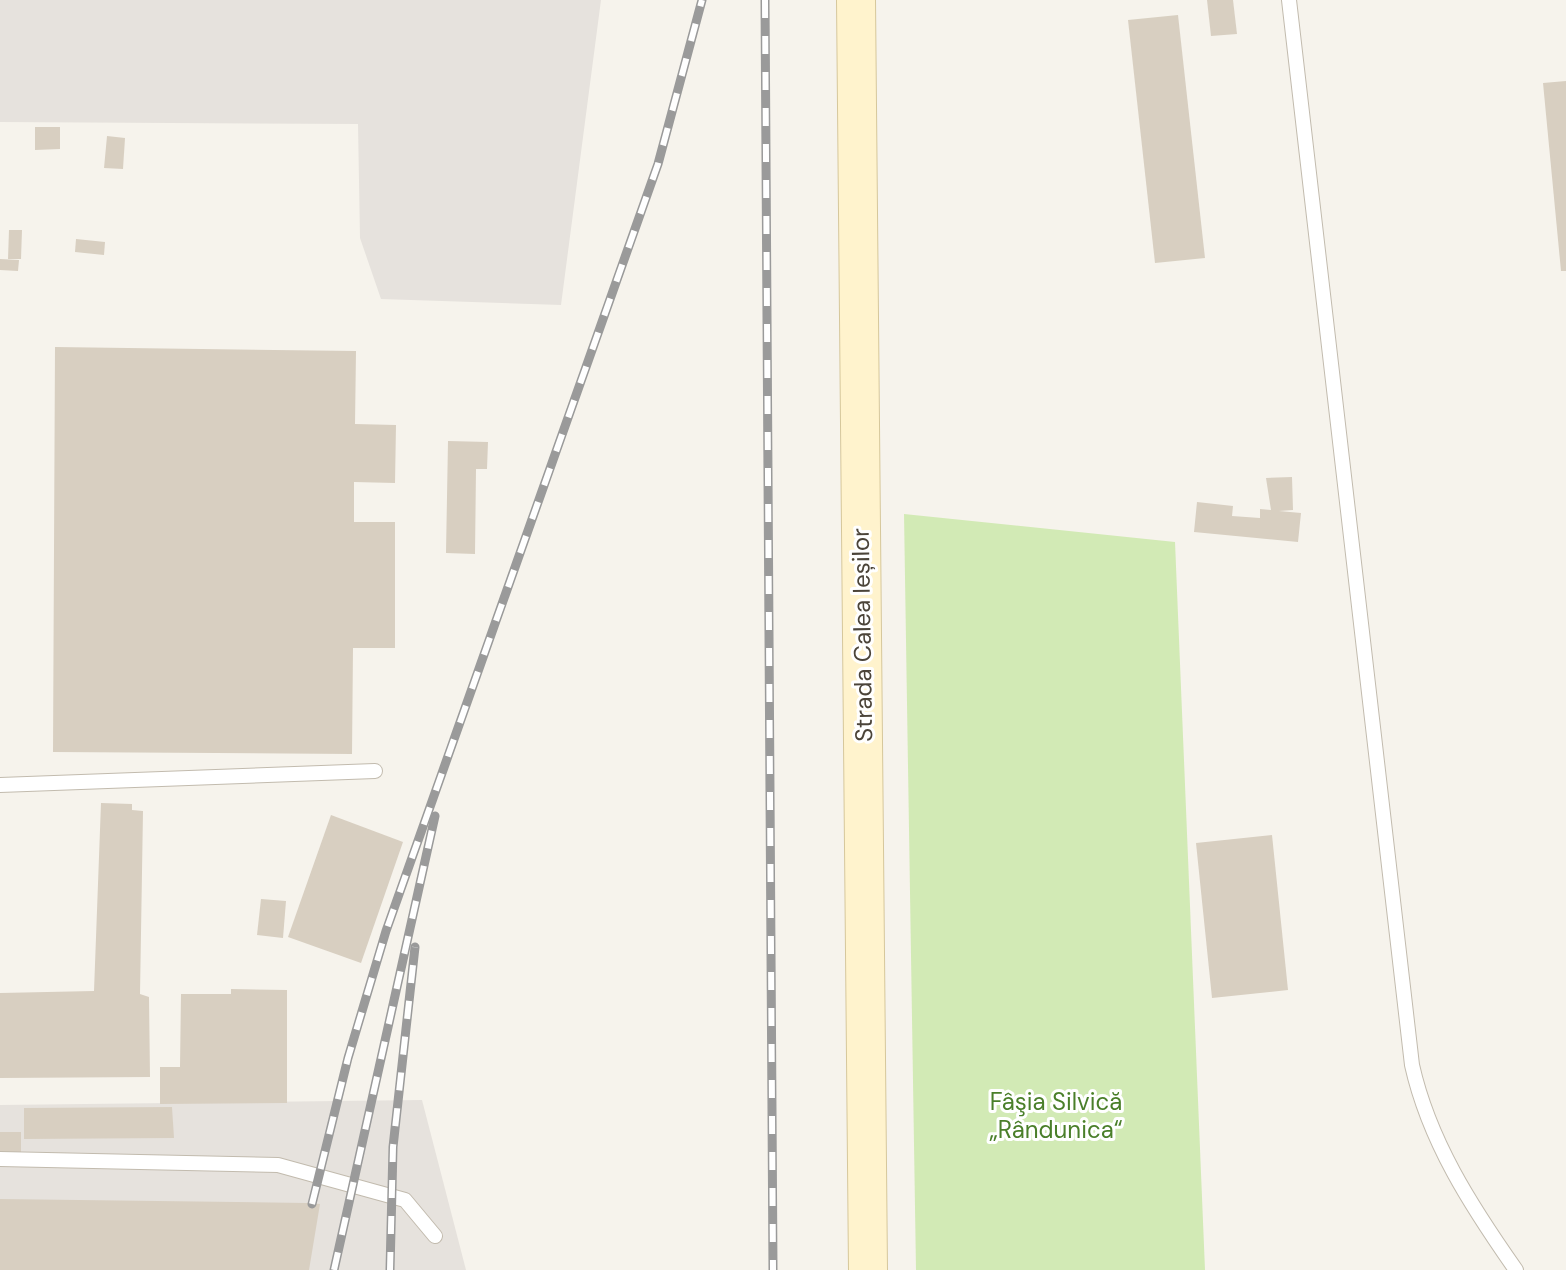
<svg xmlns="http://www.w3.org/2000/svg" width="1566" height="1270" viewBox="0 0 1566 1270" font-family="'DM Sans',sans-serif">
<rect width="100%" height="100%" fill="#f6f3ec"/>
<g fill="#e6e2dd">
<polygon points="0,0 601,0 561,305 381,299 360,238 358,124 0,122"/>
<polygon points="422,1100 466,1270 0,1270 0,1105"/>
</g>
<polygon fill="#d2eab5" points="904,514 1175,542 1205,1270 916,1270"/>
<g fill="#d8cfc1">
<polygon points="1207,0 1233,0 1237,34 1211,36"/>
<polygon points="1178,15 1205,258 1155,263 1128,20"/>
<polygon points="1566,81 1566,271 1561,271 1543,83"/>
<polygon points="35,127 60,127 60,149 35,150"/>
<polygon points="107,136 125,138 123,169 104,168"/>
<polygon points="9,230 22,230 21,259 8,259"/>
<polygon points="76,239 105,242 104,255 75,252"/>
<polygon points="0,259 19,260 18,271 0,270"/>
<polygon points="55,347 356,351 355,424 396,425 395,483 354,482 354,522 395,522 395,648 353,648 352,754 53,752"/>
<polygon points="448,441 488,442 487,469 476,469 475,554 446,553"/>
<polygon points="1292,477 1293,510 1279,511 1301,513 1298,542 1194,532 1197,502 1233,506 1232,516 1260,518 1260,509 1271,510 1266,478"/>
<polygon points="101,803 132,804 132,810 143,811 140,994 149,997 150,1077 0,1078 0,993 94,991"/>
<polygon points="331,815 403,842 361,963 288,937"/>
<polygon points="1272,835 1288,990 1212,998 1196,843"/>
<polygon points="261,899 286,901 283,938 257,935"/>
<polygon points="231,989 287,990 287,1103 160,1104 160,1067 180,1067 181,994 231,994"/>
<polygon points="172,1107 174,1138 24,1139 24,1108"/>
<rect x="0" y="1132" width="21" height="27"/>
<polygon points="0,1199 307,1203 320,1204 309,1270 0,1270"/>
</g>
<g fill="none" stroke-linecap="round" stroke-linejoin="round">
<g stroke="#c2bbae" stroke-width="16">
<g id="lane">
<path d="M1289,0L1412,1065C1429,1141 1471,1206 1516,1270"/>
<polyline points="0,785 375,771"/>
<polyline points="0,1159 278,1165 405,1200 435,1236"/>
</g>
</g>
<g stroke="#d6c79b" stroke-width="40">
<polyline id="secondary" points="856,0 868,1270"/>
</g>
<use href="#lane" stroke="#fff" stroke-width="14"/>
<use href="#secondary" stroke="#fff3cd" stroke-width="38"/>
<g stroke="#9a9a9a" stroke-width="9">
<g id="rail">
<polyline points="765,0 773,1270"/>
<polyline points="312,1204 348,1058 386,931 658,164 702,0"/>
<polyline points="334,1270 435,816"/>
<polyline points="390,1270 393,1147 415,947"/>
</g>
</g>
<use href="#rail" stroke="#fff" stroke-width="6" stroke-dasharray="18" stroke-linecap="butt"/>
</g>
<g text-anchor="middle" dominant-baseline="central" stroke-width="6" stroke-linejoin="round" paint-order="stroke">
<g font-size="24" fill="#4b4439" stroke="#fff">
<text transform="translate(862 635) rotate(-91)">Strada Calea Ieșilor</text>
</g>
<g font-size="24" fill="#4a7f2a" stroke="#fff">
<text x="1056" y="1101">Fâşia Silvică<tspan x="1056" dy="28">„Rândunica“</tspan></text>
</g>
</g>
</svg>
